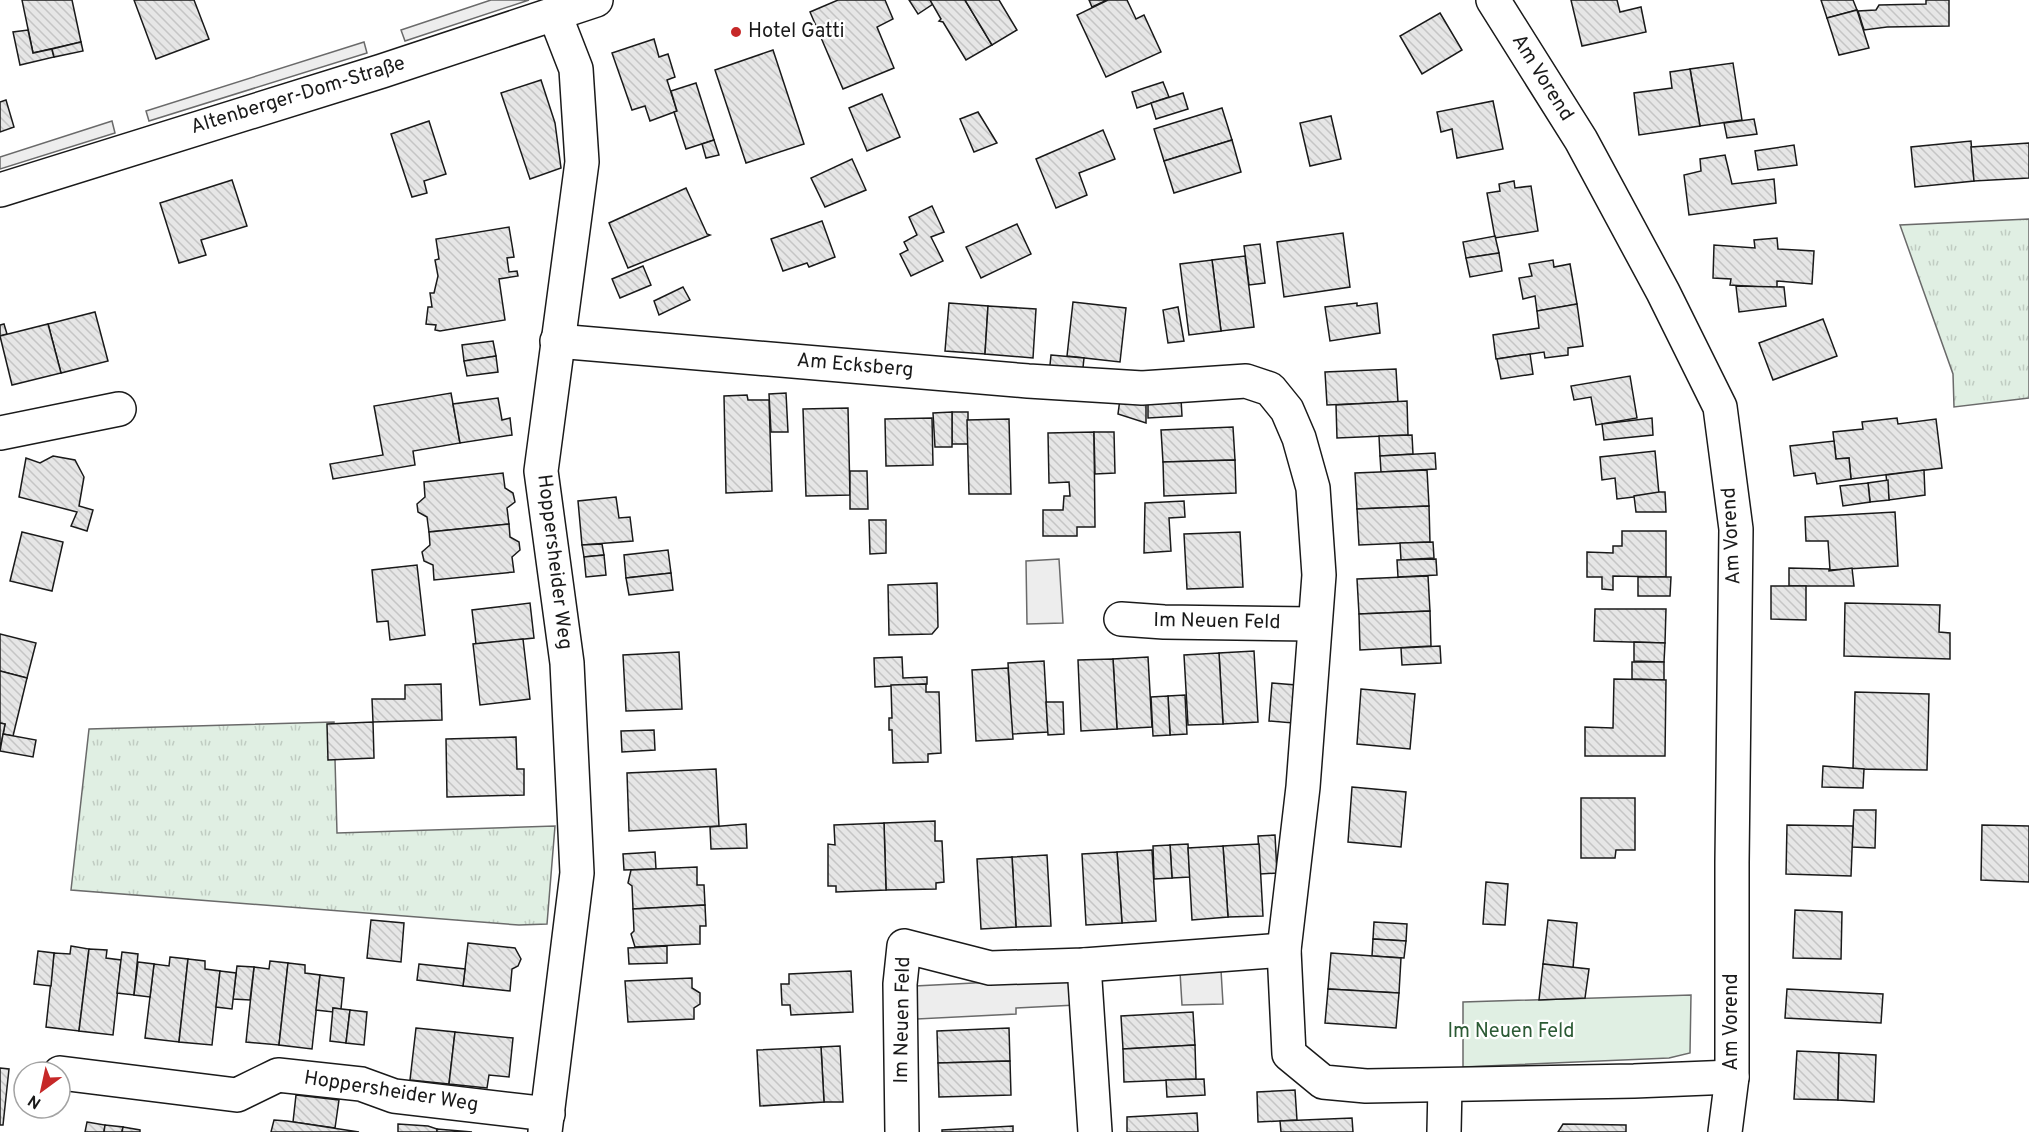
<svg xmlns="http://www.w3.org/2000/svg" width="2029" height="1132" viewBox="0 0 2029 1132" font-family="Overpass,sans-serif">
<defs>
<pattern id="grass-tufts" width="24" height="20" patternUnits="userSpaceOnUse" patternTransform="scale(1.5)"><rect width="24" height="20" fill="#e0efe3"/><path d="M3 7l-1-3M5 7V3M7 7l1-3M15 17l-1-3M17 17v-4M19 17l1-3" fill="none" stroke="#c0ccc2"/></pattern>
<pattern id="building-back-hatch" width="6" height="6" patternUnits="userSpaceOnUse" patternTransform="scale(1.5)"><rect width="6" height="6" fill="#e6e6e6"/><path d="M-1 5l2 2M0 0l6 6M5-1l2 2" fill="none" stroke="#c5c5c5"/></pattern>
</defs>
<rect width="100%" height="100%" fill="#fff"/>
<g fill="url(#grass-tufts)" stroke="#6a6a6a" stroke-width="1.5">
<polygon points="2029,219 2029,398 1954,407 1953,374 1900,225"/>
<polygon points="334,722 337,833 555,826 547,924 519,925 71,890 89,729"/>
</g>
<polygon fill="#e0efe3" stroke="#6a6a6a" stroke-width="1.5" points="1691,995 1690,1053 1669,1058 1463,1067 1463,1002"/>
<g fill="#ededed" stroke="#6a6a6a" stroke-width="1.5">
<polygon points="491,0 529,0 405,41 401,30"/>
<polygon points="364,42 367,53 149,121 146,111"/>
<polygon points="112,121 115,133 0,169 0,157"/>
<polygon points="1059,559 1063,623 1027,624 1026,561"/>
<polygon points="1221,970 1223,1004 1182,1005 1180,972"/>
<polygon points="1075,978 1076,1005 1016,1008 1016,1014 917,1019 915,986"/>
</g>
<g fill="url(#building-back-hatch)" stroke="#1a1a1a" stroke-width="1.5">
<polygon points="22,0 72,0 81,42 33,53"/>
<polygon points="134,0 194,0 209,39 156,59"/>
<polygon points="838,0 885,0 893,19 877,27 894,68 843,89 810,12"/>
<polygon points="909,0 930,0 933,4 918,14"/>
<polygon points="930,0 965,0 992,45 966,60 943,22 939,21 941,19"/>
<polygon points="965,0 999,0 1017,30 992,45"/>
<polygon points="1089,0 1107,0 1092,7"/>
<polygon points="1108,0 1127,0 1136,19 1144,15 1161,52 1106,77 1077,15"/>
<polygon points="1571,0 1617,0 1620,12 1641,7 1646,32 1582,46"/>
<polygon points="1821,0 1853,0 1857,10 1827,18"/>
<polygon points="1926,0 1949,0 1949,26 1887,27 1864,30 1858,11 1876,10 1879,5 1926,4"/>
<polygon points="1857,10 1869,48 1839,55 1827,18"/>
<polygon points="1440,13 1462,50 1422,74 1400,36"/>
<polygon points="28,30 33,53 52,49 54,57 20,65 13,32"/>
<polygon points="654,39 659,57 668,54 675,77 667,80 677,111 650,121 645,106 632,110 612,53"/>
<polygon points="81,42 83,51 54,57 52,49"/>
<polygon points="773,50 804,144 746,163 715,70"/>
<polygon points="1733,63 1742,120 1700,126 1690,69"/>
<polygon points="1690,69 1700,126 1639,135 1634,93 1672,88 1670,72"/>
<polygon points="541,80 555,123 561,168 530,179 501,93"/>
<polygon points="1163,82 1169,97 1137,108 1132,92"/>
<polygon points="696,83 714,140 686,149 674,112 677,111 671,91"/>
<polygon points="1183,93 1188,109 1156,119 1151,103"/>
<polygon points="882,94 900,137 867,151 849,108"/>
<polygon points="6,100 14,127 0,132 0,102"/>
<polygon points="1493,101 1503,149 1457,158 1452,129 1441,132 1437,112"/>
<polygon points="1222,108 1232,140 1164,161 1154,129"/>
<polygon points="978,112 997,143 974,152 960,119"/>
<polygon points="1331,116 1341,159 1310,166 1300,123"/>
<polygon points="1754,119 1757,134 1727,138 1724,123"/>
<polygon points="429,121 446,174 424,181 427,193 412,197 391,134"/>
<polygon points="1103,130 1115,159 1079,173 1087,195 1056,208 1036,159"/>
<polygon points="714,140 719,155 706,158 702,144"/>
<polygon points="1232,140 1241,172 1174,193 1164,161"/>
<polygon points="1971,141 1974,181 1915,187 1911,147"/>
<polygon points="2029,143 2029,178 1974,181 1971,147"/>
<polygon points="1794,145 1797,165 1758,170 1755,151"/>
<polygon points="1725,155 1732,184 1774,179 1776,203 1689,215 1684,175 1701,171 1700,159"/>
<polygon points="852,159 866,190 825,207 811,178"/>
<polygon points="232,180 247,226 201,240 206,255 179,263 160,203"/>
<polygon points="1514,181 1515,188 1531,186 1538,231 1495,238 1487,193 1500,191 1499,184"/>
<polygon points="686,188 707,234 710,235 628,268 609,223"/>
<polygon points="932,206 944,232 931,237 943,261 911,276 900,254 908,250 904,242 917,235 909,217"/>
<polygon points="822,221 835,257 809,267 807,263 783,271 771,239"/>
<polygon points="1017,224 1031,254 981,278 966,247"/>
<polygon points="509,227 514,257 507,258 509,272 517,271 518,276 499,279 505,320 440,331 435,330 436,325 426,324 428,307 432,307 430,293 434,293 438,276 435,260 439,259 436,239"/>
<polygon points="1343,233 1350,287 1284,297 1277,242"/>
<polygon points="1495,236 1499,253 1466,258 1463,242"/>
<polygon points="1777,238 1778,249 1814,251 1812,284 1777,281 1777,288 1730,285 1731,279 1713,278 1714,245 1755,248 1754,240"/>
<polygon points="1260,244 1265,283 1249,285 1244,246"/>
<polygon points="1499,253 1502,271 1470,277 1466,258"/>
<polygon points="1245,256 1254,327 1221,331 1212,260"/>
<polygon points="1212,260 1221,331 1189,335 1180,264"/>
<polygon points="1553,260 1554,267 1570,264 1577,304 1537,311 1535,296 1523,299 1519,278 1532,276 1529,264"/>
<polygon points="643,266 651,285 620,298 612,279"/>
<polygon points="1736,286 1784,287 1786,306 1739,312"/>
<polygon points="683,287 690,300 659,315 654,301"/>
<polygon points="1073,302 1126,308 1120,362 1067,356"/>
<polygon points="949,303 988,306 985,354 945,351"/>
<polygon points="1357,303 1357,306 1377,303 1380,333 1330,341 1325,307"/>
<polygon points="1577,304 1583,346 1568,348 1568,355 1545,358 1544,352 1496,359 1493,335 1539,328 1537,311"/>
<polygon points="988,306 1036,309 1033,358 985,354"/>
<polygon points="1178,307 1184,341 1168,343 1163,310"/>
<polygon points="95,312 108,361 61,373 48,324"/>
<polygon points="1823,319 1837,356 1773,380 1759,343"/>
<polygon points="4,324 7,334 0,336 0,325"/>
<polygon points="48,324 61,373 12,385 0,336"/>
<polygon points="493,341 496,356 464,361 462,345"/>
<polygon points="1530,354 1533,374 1501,379 1497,359"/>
<polygon points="1051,355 1084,358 1082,377 1049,375"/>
<polygon points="496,356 498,372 467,376 464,361"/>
<polygon points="1396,369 1398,402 1327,405 1325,372"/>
<polygon points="1630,376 1637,418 1596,425 1591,397 1574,400 1571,386"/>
<polygon points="451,393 460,443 413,451 415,465 333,479 330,464 383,455 374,406"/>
<polygon points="786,393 788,432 771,432 769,394"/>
<polygon points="747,395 748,400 769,400 772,491 726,493 724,396"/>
<polygon points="498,398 502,420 510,418 512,435 460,443 453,404"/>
<polygon points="1120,399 1146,401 1146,423 1118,414"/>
<polygon points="1181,399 1182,416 1148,418 1148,401"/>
<polygon points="1407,401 1408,435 1337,438 1336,405"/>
<polygon points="848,408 850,495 806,496 803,409"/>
<rect x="952" y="412" width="16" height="32"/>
<polygon points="952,412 952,447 935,447 933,413"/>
<polygon points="932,418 933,465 886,466 885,419"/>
<polygon points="1652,418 1653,435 1604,440 1602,424"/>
<polygon points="1897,418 1898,424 1936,419 1942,468 1851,479 1849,458 1836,459 1833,432 1863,429 1862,422"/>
<polygon points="1009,419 1011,494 969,494 967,420"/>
<polygon points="1233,427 1235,460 1163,462 1161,430"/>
<polygon points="1094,432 1095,527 1077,527 1077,536 1043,536 1043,510 1063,510 1064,496 1070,496 1069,482 1049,483 1048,433"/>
<polygon points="1094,432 1114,432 1115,473 1095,474"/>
<polygon points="1412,435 1413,454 1380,456 1379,436"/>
<polygon points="1834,441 1836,459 1849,458 1851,479 1817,484 1815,473 1794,476 1790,446"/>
<polygon points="1655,451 1659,494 1617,499 1615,478 1602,480 1600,457"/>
<polygon points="1435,453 1436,469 1381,472 1380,456"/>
<polygon points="53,456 75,460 84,477 79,506 93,510 87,531 71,526 77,512 19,497 26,458 40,463"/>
<polygon points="1235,460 1236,493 1164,496 1163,462"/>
<polygon points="1427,470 1429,506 1357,509 1355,473"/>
<polygon points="1924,470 1925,495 1889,500 1886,475"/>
<polygon points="850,471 867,471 868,509 850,509"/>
<polygon points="503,473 505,488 513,493 515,502 507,508 509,524 429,532 427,517 418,512 417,504 425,497 424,482"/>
<polygon points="1888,480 1889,500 1870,502 1868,483"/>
<polygon points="1868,483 1870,502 1843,506 1840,486"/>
<polygon points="1659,492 1665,492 1666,512 1636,512 1634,496"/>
<polygon points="616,497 619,518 630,517 633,541 582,545 578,501"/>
<polygon points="1184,501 1185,517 1169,518 1171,551 1144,553 1145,503"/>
<polygon points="1429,506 1430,542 1359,545 1357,509"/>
<polygon points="1895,512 1898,566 1830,570 1828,541 1806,541 1805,517"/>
<polygon points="869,520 886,520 886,553 870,554"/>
<polygon points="509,524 510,537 519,542 520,550 512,557 514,572 434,580 433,565 424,561 422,552 430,545 429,532"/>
<polygon points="1622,531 1666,531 1666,577 1613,576 1613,590 1602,589 1602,577 1587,577 1587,552 1613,553 1613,546 1622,546"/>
<polygon points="22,532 63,542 52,591 10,581"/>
<polygon points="1240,532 1243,587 1187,589 1184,534"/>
<polygon points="1433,542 1434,558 1401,560 1400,543"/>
<polygon points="602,544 604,555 584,557 582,545"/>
<polygon points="668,550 671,573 626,578 624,555"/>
<polygon points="604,555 606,575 586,577 584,557"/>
<polygon points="1436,559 1437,575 1398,577 1397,560"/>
<polygon points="417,565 425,635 390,640 388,621 377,622 372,570"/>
<polygon points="1789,568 1829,569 1829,571 1852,568 1854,586 1789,586"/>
<polygon points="671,573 673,590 629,595 626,578"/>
<polygon points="1428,576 1430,611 1359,614 1357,579"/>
<polygon points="1638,577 1671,577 1670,596 1638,596"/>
<polygon points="937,583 938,627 932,634 889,635 888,585"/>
<polygon points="1771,586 1806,586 1806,620 1771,619"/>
<polygon points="530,603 534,638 476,644 472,610"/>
<polygon points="1845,603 1940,605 1939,632 1950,633 1950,659 1844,656"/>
<polygon points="1595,609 1666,609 1665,643 1594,641"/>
<polygon points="1430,611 1431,646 1360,650 1359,614"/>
<polygon points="0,634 36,643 27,678 0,671"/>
<polygon points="523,639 530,699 480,705 473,644"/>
<polygon points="1634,642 1665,643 1664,662 1634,661"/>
<polygon points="1440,646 1441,663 1402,665 1401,648"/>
<polygon points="1254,651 1258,722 1223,724 1219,653"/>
<polygon points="679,652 682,709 626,711 623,655"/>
<polygon points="1219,653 1223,724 1188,725 1184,655"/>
<polygon points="902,657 903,678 927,677 927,684 875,687 874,658"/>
<polygon points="1148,657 1152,727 1117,729 1113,659"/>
<polygon points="1113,659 1117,729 1081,731 1078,660"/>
<polygon points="1044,661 1048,732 1012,734 1008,663"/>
<polygon points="1632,662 1664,662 1664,680 1632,679"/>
<polygon points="1008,668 1013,739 976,741 972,670"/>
<polygon points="0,671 27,678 13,736 3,734 5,724 0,723"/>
<polygon points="1614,679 1666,680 1665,756 1585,756 1585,727 1613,728"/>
<polygon points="1272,683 1296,685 1293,723 1269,721"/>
<polygon points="441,684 442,720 373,722 372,699 405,699 405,685"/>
<polygon points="926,684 926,692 939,692 941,753 928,754 928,762 893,763 892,730 889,730 889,718 892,718 891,685"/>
<polygon points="1361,689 1415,694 1410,749 1357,744"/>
<polygon points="1855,692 1929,694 1927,770 1853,769"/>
<polygon points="1185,695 1187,734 1170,735 1168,696"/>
<polygon points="1168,696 1170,735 1153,736 1151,697"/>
<polygon points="1046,702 1063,702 1064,734 1048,735"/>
<polygon points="373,722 374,758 328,760 327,724"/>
<polygon points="0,723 5,724 0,751"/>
<polygon points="654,730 655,750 622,752 621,731"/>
<polygon points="3,734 36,740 33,757 0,751"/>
<polygon points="516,737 517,769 524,769 524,795 447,797 446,739"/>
<polygon points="1823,766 1864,769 1863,788 1822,787"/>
<polygon points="716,769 719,826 629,831 627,773"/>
<polygon points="1352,787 1406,792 1401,847 1348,842"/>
<polygon points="1581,798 1635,798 1635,850 1616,850 1615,858 1581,858"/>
<polygon points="1854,810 1876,810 1875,848 1852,847"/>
<polygon points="935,821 935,841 942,841 944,882 936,883 936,889 886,890 884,823"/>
<polygon points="884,823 886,890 836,892 836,886 828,886 828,844 835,845 834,825"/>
<polygon points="746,824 747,848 711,849 710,827"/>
<polygon points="1787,825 1853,826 1851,876 1786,874"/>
<polygon points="1982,825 2029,826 2029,882 1981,880"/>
<polygon points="1275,835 1277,873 1260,874 1258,836"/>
<polygon points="1188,844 1190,877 1172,878 1170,845"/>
<polygon points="1259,844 1263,916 1228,917 1223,846"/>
<polygon points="1170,845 1172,878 1154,879 1153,846"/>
<polygon points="1223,846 1228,917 1192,920 1188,848"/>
<polygon points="1152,850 1156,921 1122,923 1117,852"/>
<polygon points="655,852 656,869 624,870 623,854"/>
<polygon points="1117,852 1122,923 1086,925 1082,854"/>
<polygon points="1047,855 1051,926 1016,927 1012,857"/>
<polygon points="1012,857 1016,927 981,929 977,859"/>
<polygon points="697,867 697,885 704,885 705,905 633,909 632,886 628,883 631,870"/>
<polygon points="1486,882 1508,884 1505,925 1483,924"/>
<polygon points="705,905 706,926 700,926 700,944 635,947 631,934 634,931 633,909"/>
<polygon points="1795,910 1842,912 1841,959 1793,958"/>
<polygon points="371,920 404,923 401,962 367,958"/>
<polygon points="1548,920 1577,923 1573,968 1543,964"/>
<polygon points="1374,922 1407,924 1406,941 1373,939"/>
<polygon points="1373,939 1406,941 1404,958 1372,956"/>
<polygon points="468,943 515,948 521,959 518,966 512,969 510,991 463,986"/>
<polygon points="71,946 89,949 79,1031 46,1027 54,953 70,954"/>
<polygon points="667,946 667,963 629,964 628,948"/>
<polygon points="89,949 107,950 106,958 121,960 113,1035 79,1031"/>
<polygon points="38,951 54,953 51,986 34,984"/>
<polygon points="122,952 138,954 134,995 117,993"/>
<polygon points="1331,953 1401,958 1399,993 1328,989"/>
<polygon points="170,957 188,959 179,1042 145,1038 154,964 169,966"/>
<polygon points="188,959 205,961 205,969 220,971 212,1045 179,1042"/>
<polygon points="270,961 288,963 279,1045 246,1042 254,967 269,969"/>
<polygon points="138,962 154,964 150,997 134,995"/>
<polygon points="288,963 305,965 305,973 320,975 312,1049 279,1045"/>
<polygon points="419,964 465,969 463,986 417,980"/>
<polygon points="1543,964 1589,969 1585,998 1539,1000"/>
<polygon points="237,966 254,967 250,1000 233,999"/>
<polygon points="220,971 236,973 232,1009 216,1007"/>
<polygon points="851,971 853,1012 791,1015 790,1005 782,1005 781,984 789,984 789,974"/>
<polygon points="320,975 344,978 341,1009 333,1008 333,1012 316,1010"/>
<polygon points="692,978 692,988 700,993 700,1004 694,1008 694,1019 628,1022 625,981"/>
<polygon points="1328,989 1399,993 1396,1028 1325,1023"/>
<polygon points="1787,989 1883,994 1881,1023 1785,1018"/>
<polygon points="333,1008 350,1010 346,1043 330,1041"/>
<polygon points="350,1010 367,1012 364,1045 346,1043"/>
<polygon points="1193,1012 1195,1045 1123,1049 1121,1016"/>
<polygon points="416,1028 455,1032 449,1084 410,1080"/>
<polygon points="1009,1028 1010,1061 938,1063 937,1031"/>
<polygon points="455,1032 513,1038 509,1077 489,1075 487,1088 449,1084"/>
<polygon points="1195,1045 1196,1079 1124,1082 1123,1049"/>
<polygon points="840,1046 843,1102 824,1102 821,1047"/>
<polygon points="821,1047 824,1102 760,1106 757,1050"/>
<polygon points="1797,1051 1839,1053 1838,1100 1794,1099"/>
<polygon points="1839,1053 1876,1055 1874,1102 1838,1100"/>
<polygon points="1010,1061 1011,1095 939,1097 938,1063"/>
<polygon points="0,1068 9,1069 3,1125 0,1125"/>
<polygon points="1204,1079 1205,1095 1167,1097 1166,1080"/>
<polygon points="1295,1090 1297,1120 1258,1122 1257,1092"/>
<polygon points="296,1095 339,1100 335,1128 293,1122"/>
<polygon points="1197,1113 1198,1132 1127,1132 1127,1117"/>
<polygon points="1352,1118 1353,1132 1281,1132 1280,1121"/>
<polygon points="274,1120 287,1121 359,1132 271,1132"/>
<polygon points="87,1122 105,1125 104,1132 85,1132"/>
<polygon points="398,1124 428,1126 437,1129 437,1132 398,1132"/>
<polygon points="1563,1124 1626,1125 1626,1132 1558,1132"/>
<polygon points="105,1125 123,1127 122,1132 104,1132"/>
<polygon points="1013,1126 1013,1132 942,1132 942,1130"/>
<polygon points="123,1127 140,1130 140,1132 122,1132"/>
<polygon points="437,1129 472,1132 437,1132"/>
</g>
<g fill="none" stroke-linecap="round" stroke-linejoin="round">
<g stroke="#1a1a1a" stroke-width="36">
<g id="minor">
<polyline points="1493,0 1581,140 1663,292 1720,407 1736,529 1732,862 1732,1077 1725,1132"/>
<polyline points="557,341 1028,381 1142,388 1246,381 1270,389 1287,410 1299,438 1313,488 1319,575 1303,787 1284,950 1289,1054 1323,1082 1366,1086 1634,1081 1732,1077"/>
<polyline points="0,433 119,409"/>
<polyline points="1121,619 1164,622 1314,624"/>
<polyline points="1084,965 1095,1132"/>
<polyline points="60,1073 237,1095 278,1075 361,1084 394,1096 548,1114"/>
<polyline points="545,1132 577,873 567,663 541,471 582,162 576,69 555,15"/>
<polyline points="902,1132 900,984 904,946 990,968 1084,965 1284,950"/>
<polyline points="1444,1132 1445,1085"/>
</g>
</g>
<g stroke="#1a1a1a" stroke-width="36">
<polyline id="major" points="0,190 382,71 596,0"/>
</g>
<use href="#minor" stroke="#fff" stroke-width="33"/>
<use href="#major" stroke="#fff" stroke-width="33"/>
</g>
<circle fill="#c62828" stroke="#fff" stroke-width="2" cx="736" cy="32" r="6"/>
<g text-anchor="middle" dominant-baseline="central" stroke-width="4.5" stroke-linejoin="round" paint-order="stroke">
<g font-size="20" fill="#1a1a1a" stroke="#fff" text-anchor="start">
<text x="748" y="32">Hotel Gatti</text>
</g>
<g font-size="20" fill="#1a1a1a" stroke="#fff">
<text transform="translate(1542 78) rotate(58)">Am Vorend</text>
<text transform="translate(298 96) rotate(-17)">Altenberger-Dom-Straße</text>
<text transform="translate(855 366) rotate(5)">Am Ecksberg</text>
<text transform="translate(1732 536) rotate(-93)">Am Vorend</text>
<text transform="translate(554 562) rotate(83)">Hoppersheider Weg</text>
<text transform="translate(1217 622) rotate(1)">Im Neuen Feld</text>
<text transform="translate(903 1020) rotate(-89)">Im Neuen Feld</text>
<text transform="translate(1732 1022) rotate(-90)">Am Vorend</text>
<text transform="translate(391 1092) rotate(9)">Hoppersheider Weg</text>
</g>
<g font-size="20" fill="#2b5a34" stroke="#fff">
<text x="1511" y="1032">Im Neuen Feld</text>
</g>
</g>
<g transform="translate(42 1090) rotate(213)"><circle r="28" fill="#ffffff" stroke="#a3a3a3" stroke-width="1.5"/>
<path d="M0-4.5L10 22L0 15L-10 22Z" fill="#c62828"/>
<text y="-9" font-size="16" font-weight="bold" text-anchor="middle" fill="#1a1a1a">N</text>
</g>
</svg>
